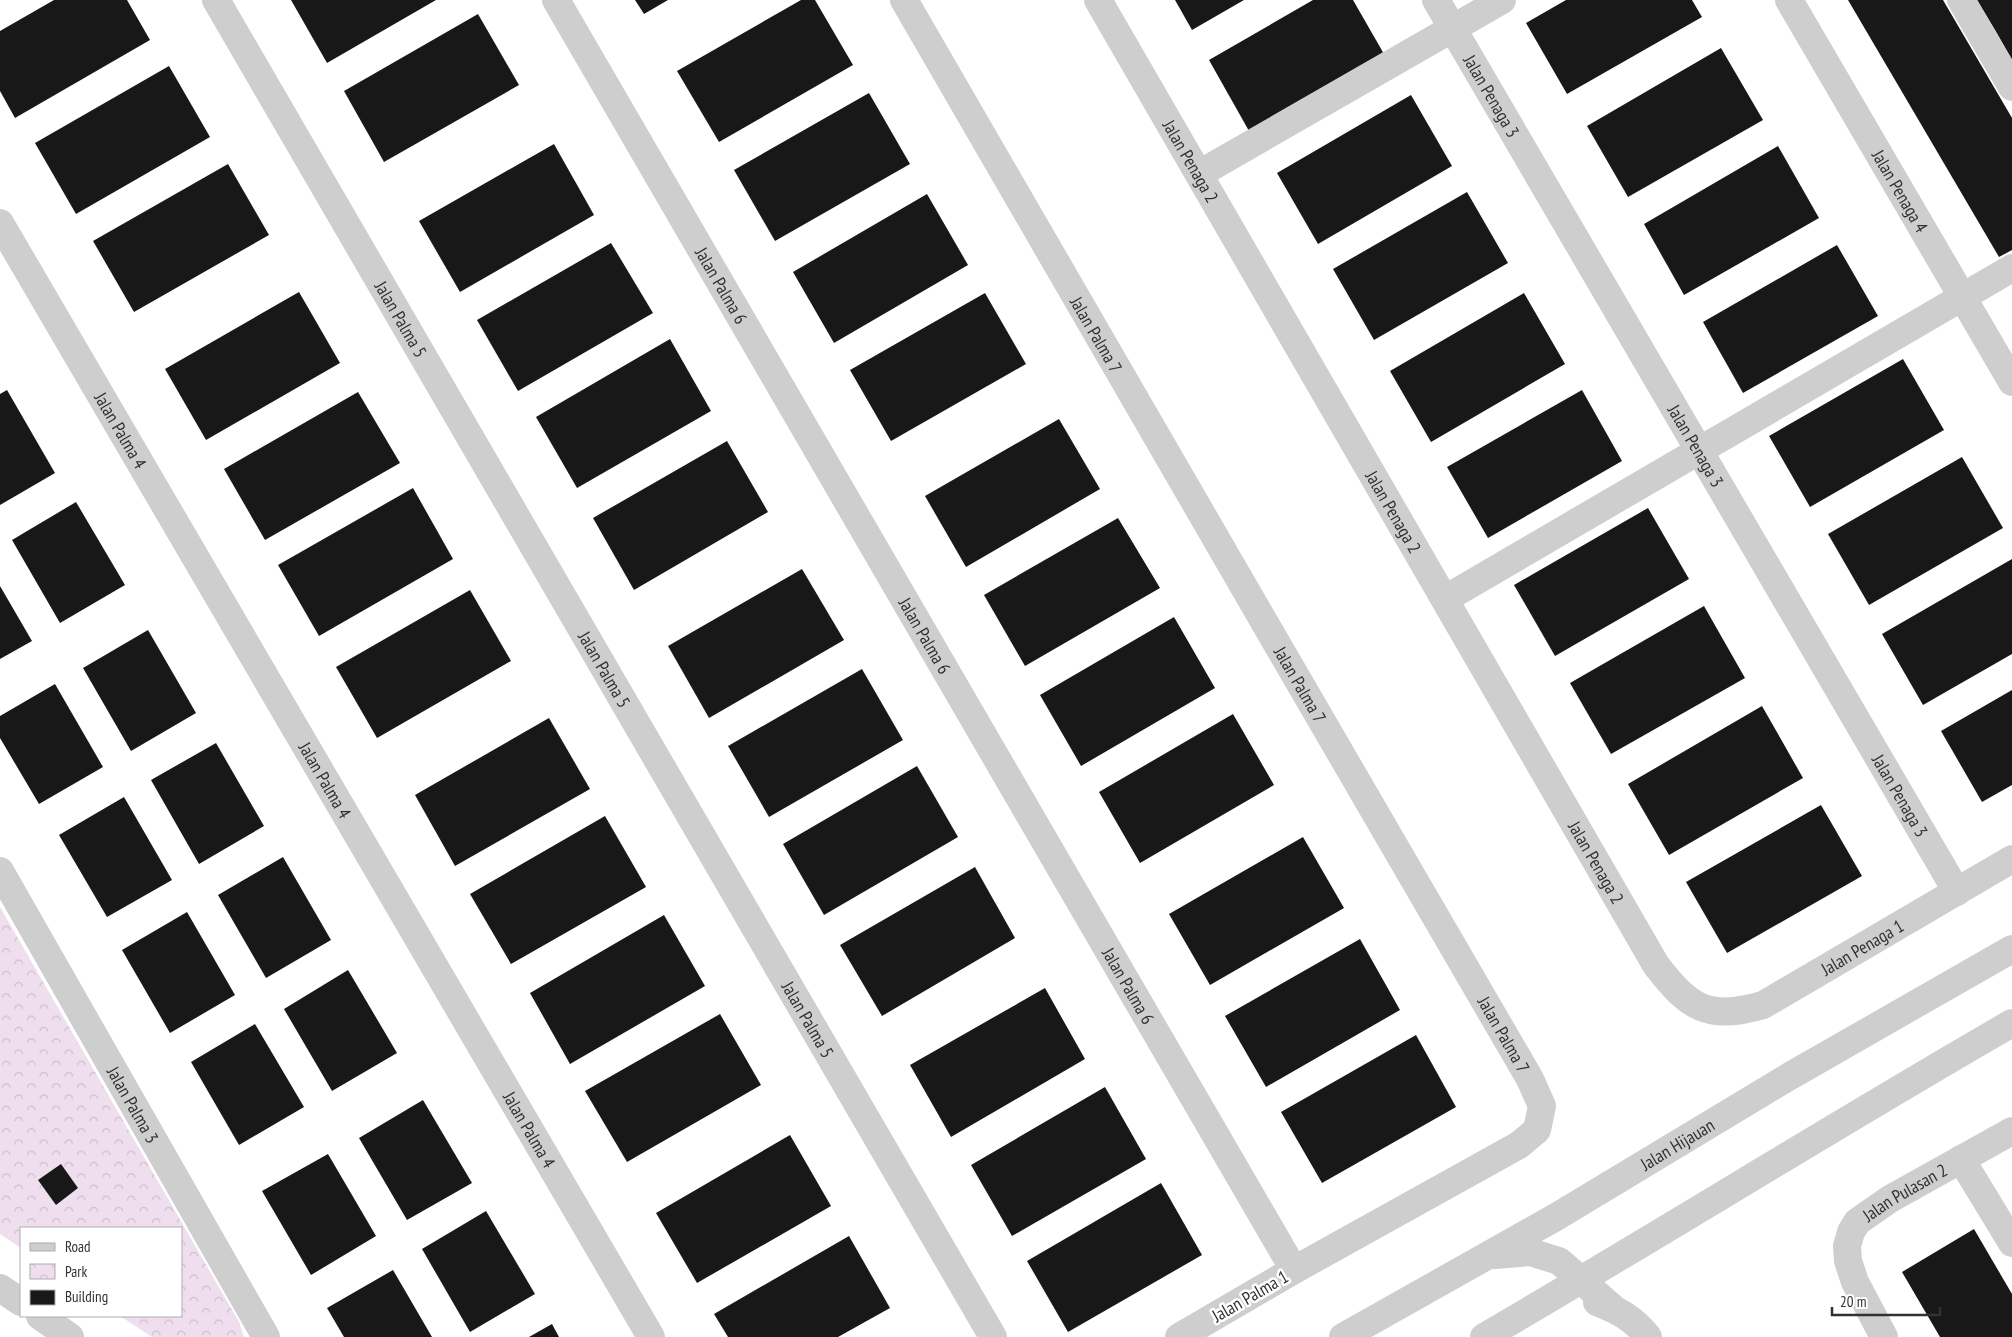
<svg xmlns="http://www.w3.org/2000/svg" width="2012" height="1337" viewBox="0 0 2012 1337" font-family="'PT Sans Narrow',sans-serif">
<defs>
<pattern id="park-crowns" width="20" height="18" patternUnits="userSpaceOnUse" patternTransform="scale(1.25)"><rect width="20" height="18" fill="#eedeee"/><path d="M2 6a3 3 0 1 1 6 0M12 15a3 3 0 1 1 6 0" fill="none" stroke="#cdbfcd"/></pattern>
</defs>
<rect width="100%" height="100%" fill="#fff"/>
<polygon fill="url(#park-crowns)" points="0,907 239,1322 244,1337 152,1337 120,1316 181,1316 181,1228 21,1228 21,1248 0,1234"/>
<g fill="#181818">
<polygon points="54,0 127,0 150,40 15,118 0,91 0,31"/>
<polygon points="291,0 436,0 327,63"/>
<polygon points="635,0 668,0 644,14"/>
<polygon points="801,0 815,0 853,65 719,142 677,71"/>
<polygon points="1175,0 1244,0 1192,30"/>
<polygon points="1313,0 1353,0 1384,54 1249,131 1209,60"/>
<polygon points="1566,0 1692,0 1702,17 1567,94 1526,23"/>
<polygon points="1848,0 1943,0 2012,118 2012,250 1999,257"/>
<polygon points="1977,0 2012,0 2012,60 1995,30"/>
<polygon points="478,14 519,85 384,162 344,91"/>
<polygon points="1721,48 1763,120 1628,197 1587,126"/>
<polygon points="169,66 210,137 76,214 35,143"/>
<polygon points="869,93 910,164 775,241 734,170"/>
<polygon points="1411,95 1452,166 1318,244 1277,173"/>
<polygon points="554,144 594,215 460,292 419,221"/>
<polygon points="1778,146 1819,218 1684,295 1644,224"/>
<polygon points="228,164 269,235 134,312 93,241"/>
<polygon points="1467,192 1508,263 1374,340 1333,269"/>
<polygon points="927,194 968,265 834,343 793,272"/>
<polygon points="611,243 653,313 518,391 477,320"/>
<polygon points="1837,245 1878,316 1743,393 1703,322"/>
<polygon points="299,292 340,363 206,440 165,369"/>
<polygon points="985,293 1026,364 891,441 850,370"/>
<polygon points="1524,293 1565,364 1431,442 1390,371"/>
<polygon points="670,339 711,411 577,488 536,417"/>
<polygon points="1903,359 1944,430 1810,507 1769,436"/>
<polygon points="7,390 55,473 0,505 0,394"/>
<polygon points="1582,390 1622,461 1488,538 1447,467"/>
<polygon points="358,392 400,463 265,540 224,469"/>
<polygon points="1059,419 1100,489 966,567 925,496"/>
<polygon points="727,441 768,512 634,590 593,518"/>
<polygon points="1962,457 2003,528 1869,605 1828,534"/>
<polygon points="413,488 453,559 319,636 278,565"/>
<polygon points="76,502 125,585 60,623 12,540"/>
<polygon points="1648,508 1689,579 1555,656 1514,585"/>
<polygon points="1118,518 1160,588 1025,666 984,595"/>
<polygon points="2012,559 2012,654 1923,705 1882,634"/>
<polygon points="802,569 844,640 709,718 668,646"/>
<polygon points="0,586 32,641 0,659"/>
<polygon points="470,590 511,661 377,738 336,667"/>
<polygon points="1704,606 1745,678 1611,754 1570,683"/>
<polygon points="1174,617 1215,688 1081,766 1040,695"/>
<polygon points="148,630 196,713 131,751 83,668"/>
<polygon points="862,669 903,740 769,817 728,746"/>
<polygon points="55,684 103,767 39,804 0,738 0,716"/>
<polygon points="2012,690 2012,785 1982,802 1941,731"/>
<polygon points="1762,706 1803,778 1669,855 1628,784"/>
<polygon points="1233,714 1274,785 1140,863 1099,792"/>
<polygon points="549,718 590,789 455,866 415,795"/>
<polygon points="216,743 264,826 199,864 151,780"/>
<polygon points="917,766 958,837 824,915 783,844"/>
<polygon points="124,797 172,880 107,917 59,835"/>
<polygon points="1821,805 1862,876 1727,953 1686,882"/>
<polygon points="605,816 646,887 511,964 470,894"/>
<polygon points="1303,837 1344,908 1210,985 1169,914"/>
<polygon points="283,857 331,940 266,978 218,895"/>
<polygon points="975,867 1015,938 882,1016 840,945"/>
<polygon points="187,912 235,995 170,1033 122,950"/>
<polygon points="664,915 705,986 570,1064 530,993"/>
<polygon points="1360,939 1400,1010 1266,1087 1225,1016"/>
<polygon points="348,970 397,1053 332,1091 284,1009"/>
<polygon points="1045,988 1085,1059 951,1137 910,1065"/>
<polygon points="720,1014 761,1085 627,1162 585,1091"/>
<polygon points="255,1024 304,1107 239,1145 191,1062"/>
<polygon points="1416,1035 1456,1107 1322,1183 1281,1112"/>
<polygon points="1105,1087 1146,1159 1012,1236 971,1165"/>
<polygon points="423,1100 472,1183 407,1220 359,1138"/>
<polygon points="790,1135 831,1206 697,1283 656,1213"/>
<polygon points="328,1154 376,1236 311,1275 262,1191"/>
<polygon points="61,1164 78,1188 56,1205 38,1180"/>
<polygon points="1161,1183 1202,1255 1068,1332 1027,1261"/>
<polygon points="486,1211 535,1294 470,1332 422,1249"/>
<polygon points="1974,1229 2012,1294 2012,1337 1940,1337 1902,1272"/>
<polygon points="849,1236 890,1308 838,1337 728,1337 714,1314"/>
<polygon points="393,1270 432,1337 344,1337 327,1308"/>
<polygon points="552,1324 559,1337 529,1337"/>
</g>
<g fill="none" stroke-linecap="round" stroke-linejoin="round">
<g stroke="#cecece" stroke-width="28">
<path id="s1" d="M216,0L993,1337"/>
<path id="s2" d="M556,0L1294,1270"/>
<path id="s3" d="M904,0C1110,361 1322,719 1530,1079L1542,1106L1537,1130L1519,1145L1294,1270L1179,1337"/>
<path id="s4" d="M1098,0L1656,965C1689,1008 1708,1021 1763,1005L2012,859"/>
<path id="s5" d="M1436,0L1957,892"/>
<path id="s6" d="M1789,0L2012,382"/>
<polyline points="1961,0 2012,87"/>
<polyline points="1199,174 1502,0"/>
<path id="s7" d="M0,223L651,1337"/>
<polyline points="1445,599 2012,268"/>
<path id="s8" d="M0,871L266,1337"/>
<polyline points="1961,1159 2012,1243"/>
<polyline points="1495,1255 1530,1252 1559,1261 1614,1309"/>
<polyline points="0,1288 21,1302"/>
<path d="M1597,1302C1619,1311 1633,1318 1648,1337"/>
<polyline points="40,1316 70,1337"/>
<path id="s9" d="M1343,1337L1556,1217L1790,1076L2012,949"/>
<path d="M1484,1337C1661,1234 1835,1125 2012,1023"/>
<path id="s10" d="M1884,1337L1855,1282L1848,1261L1847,1246L1851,1232L1857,1222L1890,1199L2012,1131"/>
</g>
</g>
<g text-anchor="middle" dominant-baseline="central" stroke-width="5" stroke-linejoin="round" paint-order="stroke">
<g font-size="18" fill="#313131" stroke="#fff">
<text stroke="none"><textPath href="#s5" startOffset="111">Jalan Penaga 3</textPath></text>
<text stroke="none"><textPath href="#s4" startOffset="186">Jalan Penaga 2</textPath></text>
<text stroke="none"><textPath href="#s6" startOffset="221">Jalan Penaga 4</textPath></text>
<text stroke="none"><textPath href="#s2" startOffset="330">Jalan Palma 6</textPath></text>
<text stroke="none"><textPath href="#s1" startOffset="369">Jalan Palma 5</textPath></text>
<text stroke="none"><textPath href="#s3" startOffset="386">Jalan Palma 7</textPath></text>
<text stroke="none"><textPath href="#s7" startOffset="240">Jalan Palma 4</textPath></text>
<text stroke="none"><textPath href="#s5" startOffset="516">Jalan Penaga 3</textPath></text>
<text stroke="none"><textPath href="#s4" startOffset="591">Jalan Penaga 2</textPath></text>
<text stroke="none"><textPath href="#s2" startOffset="735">Jalan Palma 6</textPath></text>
<text stroke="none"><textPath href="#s1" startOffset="774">Jalan Palma 5</textPath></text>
<text stroke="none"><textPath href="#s3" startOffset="791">Jalan Palma 7</textPath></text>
<text stroke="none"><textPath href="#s7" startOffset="645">Jalan Palma 4</textPath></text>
<text stroke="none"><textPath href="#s5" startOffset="921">Jalan Penaga 3</textPath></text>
<text stroke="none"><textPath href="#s4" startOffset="996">Jalan Penaga 2</textPath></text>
<text stroke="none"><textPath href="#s4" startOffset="1355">Jalan Penaga 1</textPath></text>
<text stroke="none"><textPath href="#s2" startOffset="1140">Jalan Palma 6</textPath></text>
<text stroke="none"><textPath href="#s1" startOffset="1179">Jalan Palma 5</textPath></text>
<text stroke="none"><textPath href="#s3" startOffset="1196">Jalan Palma 7</textPath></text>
<text stroke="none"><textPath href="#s8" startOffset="269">Jalan Palma 3</textPath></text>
<text stroke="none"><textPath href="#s7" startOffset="1050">Jalan Palma 4</textPath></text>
<text stroke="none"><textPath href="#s9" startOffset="386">Jalan Hijauan</textPath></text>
<text stroke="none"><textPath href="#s10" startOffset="182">Jalan Pulasan 2</textPath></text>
<text transform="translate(1250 1296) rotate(-30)">Jalan Palma 1</text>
</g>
</g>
<rect x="20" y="1227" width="162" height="90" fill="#ffffff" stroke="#adadad"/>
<rect x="30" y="1243" width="25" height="8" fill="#cecece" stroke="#adadad"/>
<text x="65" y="1252" font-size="15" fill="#313131">Road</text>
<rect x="30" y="1264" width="25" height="15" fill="url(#park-crowns)" stroke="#adadad"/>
<text x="65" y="1277" font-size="15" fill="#313131">Park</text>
<rect x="30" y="1290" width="25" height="15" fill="#181818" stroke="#adadad"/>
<text x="65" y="1302" font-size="15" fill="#313131">Building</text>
<path d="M1832 1307v8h108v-8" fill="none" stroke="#313131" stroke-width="2.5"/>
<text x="1840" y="1307" font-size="15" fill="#313131" stroke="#ffffff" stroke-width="4" paint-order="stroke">20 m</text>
</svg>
